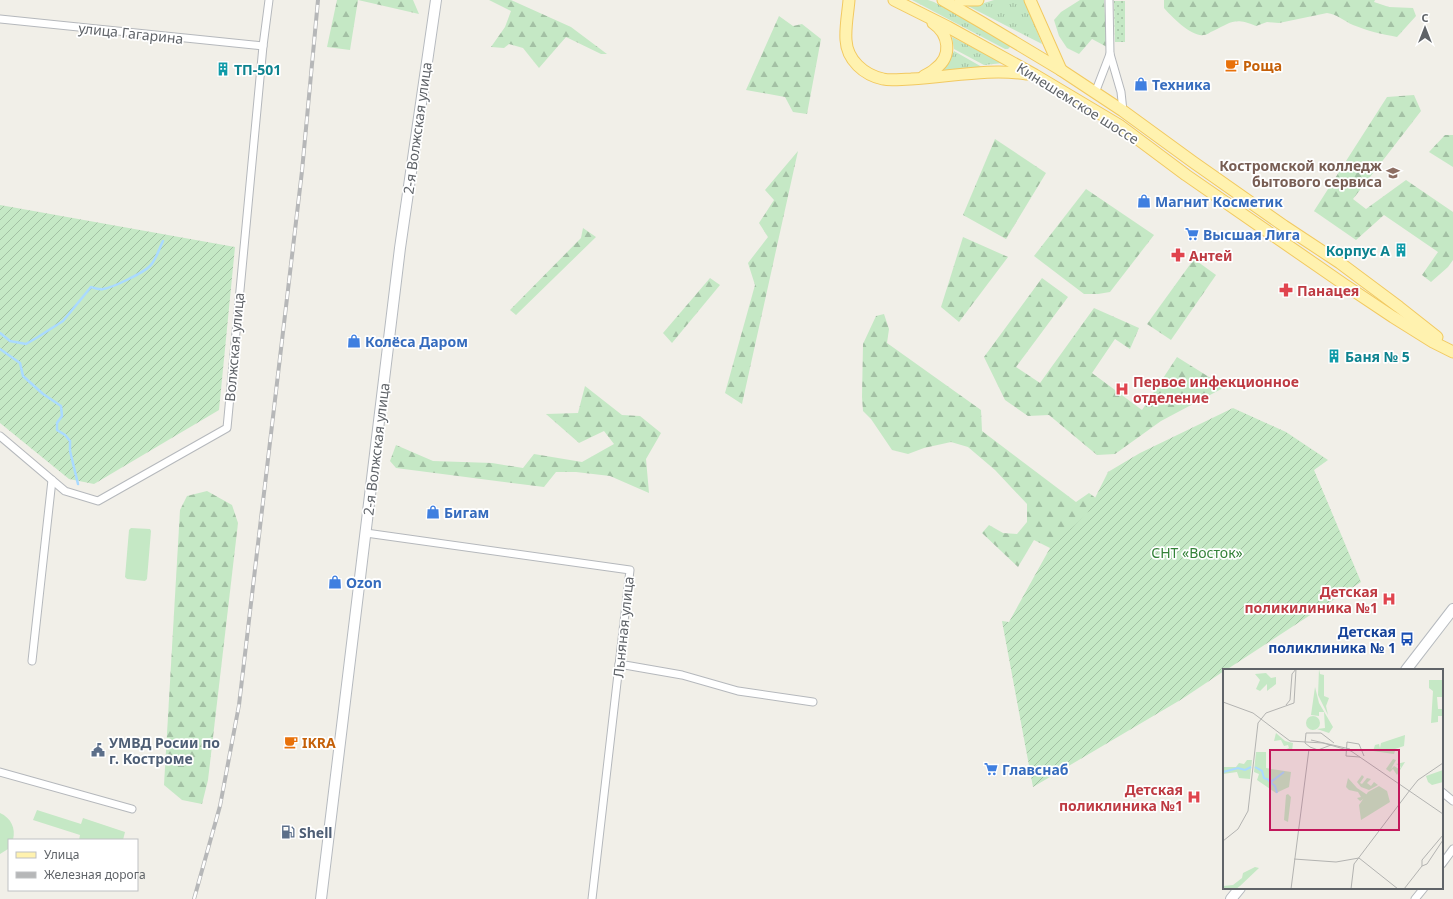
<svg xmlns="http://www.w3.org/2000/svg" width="1453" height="899" viewBox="0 0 1453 899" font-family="'Noto Sans',sans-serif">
<defs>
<pattern id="grass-tufts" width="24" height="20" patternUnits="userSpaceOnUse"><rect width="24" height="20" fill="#c5e8c5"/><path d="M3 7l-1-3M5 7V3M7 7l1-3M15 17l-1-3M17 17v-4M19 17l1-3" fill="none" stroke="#a3c0a4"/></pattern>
<pattern id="forest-firs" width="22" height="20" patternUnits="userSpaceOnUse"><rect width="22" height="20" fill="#c5e8c5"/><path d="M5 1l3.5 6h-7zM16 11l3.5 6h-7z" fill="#a3c0a4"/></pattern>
<pattern id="park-dots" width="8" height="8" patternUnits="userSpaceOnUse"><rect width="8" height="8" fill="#c5e8c5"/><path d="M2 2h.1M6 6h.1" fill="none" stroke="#a3c0a4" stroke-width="1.8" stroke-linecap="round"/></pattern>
<pattern id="garden-furrows" width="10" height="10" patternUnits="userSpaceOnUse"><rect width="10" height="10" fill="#c5e8c5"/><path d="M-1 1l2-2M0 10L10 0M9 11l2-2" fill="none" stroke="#a3c0a4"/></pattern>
</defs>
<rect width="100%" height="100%" fill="#f1efe8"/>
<g fill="url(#grass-tufts)">
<polygon points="912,0 928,0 934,2 1008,43 1011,46 1008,49 1005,49"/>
<polygon points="994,0 1025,0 1042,44 968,6 981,4"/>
<polygon points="952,37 1003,63 984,65 954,49"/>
<polygon points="954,51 982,67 940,71 948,63"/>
</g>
<g fill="url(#forest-firs)">
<polygon points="337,0 413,0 419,14 358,0 350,50 327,47"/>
<polygon points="489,0 511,0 571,27 607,54 601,54 566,37 539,68 523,48 509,44 504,48 491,47 505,27 511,11"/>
<polygon points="1080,0 1104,0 1107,47 1092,39 1079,54 1067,48 1059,36 1054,20 1061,12"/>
<path d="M1164,0H1375L1374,2L1389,7L1413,8L1416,16L1397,37C1381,34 1368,31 1353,25C1344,21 1337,14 1327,13L1279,23L1267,22L1256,26C1234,17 1232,22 1213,31C1210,32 1207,35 1204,35C1191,37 1172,17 1164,8Z"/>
<polygon points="779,16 793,26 802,24 821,39 807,114 793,112 785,97 746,90"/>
<polygon points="1414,95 1421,111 1353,199 1366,209 1406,180 1453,212 1453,260 1448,267 1431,282 1422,275 1438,252 1384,215 1356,240 1314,211 1387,97"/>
<polygon points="1445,135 1453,135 1453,167 1429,152"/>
<polygon points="995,139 1046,173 1006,239 963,215"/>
<polygon points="798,151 742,404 725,393 755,285 748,263 768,237 759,223 774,200 765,190"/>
<polygon points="1086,189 1154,235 1110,292 1098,294 1084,294 1034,256"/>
<polygon points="583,228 596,237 516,315 510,310 581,238"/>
<polygon points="963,237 1008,257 959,322 941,307"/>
<polygon points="1194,259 1216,275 1171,340 1147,324"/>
<polygon points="710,278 720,285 672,343 663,333"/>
<polygon points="1042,278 1068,297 1016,367 1040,383 1094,308 1139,328 1130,349 1115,339 1092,373 1142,410 1177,357 1225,387 1161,421 1115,454 1097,455 1049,415 1028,416 1005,400 984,357"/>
<polygon points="884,314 889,329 887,343 981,410 982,431 1076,502 1089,493 1116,513 1057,560 1050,548 1034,540 1018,567 982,533 989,525 1003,533 1017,534 1027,522 1027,504 995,470 968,447 951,442 924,448 908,454 892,450 871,419 863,411 862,397 863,344 876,316"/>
<polygon points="585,386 622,415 640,416 661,433 646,459 649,493 610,476 576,472 556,472 544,487 396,468 390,461 396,445 433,461 492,463 523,468 534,454 582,462 614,444 604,431 579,443 546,414 578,413"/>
<polygon points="207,491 232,505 238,523 208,780 202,804 182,800 164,785 180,510 187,496"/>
</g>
<polygon fill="url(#park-dots)" points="1125,1 1125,42 1115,42 1114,1"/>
<g fill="url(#garden-furrows)">
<polygon points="0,205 235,247 219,410 94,484 69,479 0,423"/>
<polygon points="1233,408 1286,432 1328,460 1314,470 1361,582 1226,670 1224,670 1224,671 1182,699 1033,787 1002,621 1009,622 1050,548 1087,514 1108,472 1140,453"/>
</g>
<g fill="#c5e8c5">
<polygon points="131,528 150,529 151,531 147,579 145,581 127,579 125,577 129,530"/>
<polygon points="37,810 81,824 83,818 125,832 123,840 79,840 80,835 33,820"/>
<path d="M0,813C11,818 16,828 13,840H9L8,849L0,854Z"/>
</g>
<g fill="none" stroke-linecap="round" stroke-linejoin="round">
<g stroke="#aadaff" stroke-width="2.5">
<path d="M0,333L10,341L26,344L38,337L63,321L91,287C94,288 99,290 103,289C112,288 143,273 150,266C156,260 159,249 163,241"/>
<polyline points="0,349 20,363 23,376 43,394 61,406 62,416 57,423 57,430 65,435 70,441 70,451 78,484"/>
</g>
<g stroke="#b5b8bc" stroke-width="9">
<g id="street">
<polyline points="1109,0 1110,54 1121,92 1123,111"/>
<polyline points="0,19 263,46"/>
<polyline points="1095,93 1110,54"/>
<polyline points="0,436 65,491 98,501 227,428 263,46 269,0"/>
<polyline points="366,533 630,570 592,899"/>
<polyline points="32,661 52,480"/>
<polyline points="619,664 682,675 738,691 813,702"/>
<polyline points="0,772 132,809"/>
<polyline points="1442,792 1453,801"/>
<polyline points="1442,864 1453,849"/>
<polyline points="1415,899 1424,888"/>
</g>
</g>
<g stroke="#b6babf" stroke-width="12">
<g id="secondary">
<polyline points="1406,670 1453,609"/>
<polyline points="321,899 400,248 436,0"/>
<polyline points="1231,899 1240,888"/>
</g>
</g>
<g stroke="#f2c960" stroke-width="13">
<g id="primary">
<path d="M849,0C848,13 845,27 846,40C847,60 864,75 883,79C891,81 902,79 911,79C950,77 988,68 1027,74"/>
<polyline points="894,0 948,27 1035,75 1119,125 1186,175 1345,285 1393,317 1433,342 1453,352"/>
<polyline points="943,0 981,22 1061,70 1123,111 1193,162 1284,226 1340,263 1399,307 1437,337"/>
<polyline points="960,0 978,0"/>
<polyline points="1030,0 1061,70"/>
<path d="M924,76C928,74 932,72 935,69C953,56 949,34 933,23"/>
</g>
</g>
<use href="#street" stroke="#fff" stroke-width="7"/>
<use href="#secondary" stroke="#fff" stroke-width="10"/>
<use href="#primary" stroke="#fff2af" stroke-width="11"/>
<g stroke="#b6b7b8" stroke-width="4">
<polyline id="rail" points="194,899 220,806 239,705 302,171 318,0"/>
</g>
<use href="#rail" stroke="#fff" stroke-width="2.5" stroke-dasharray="8" stroke-linecap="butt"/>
</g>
<defs>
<g id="cafe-bare" transform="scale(1.08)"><path d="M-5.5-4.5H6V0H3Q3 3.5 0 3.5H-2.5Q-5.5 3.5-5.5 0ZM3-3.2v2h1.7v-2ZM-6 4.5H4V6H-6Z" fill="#e8710a" stroke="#fff" stroke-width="2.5" paint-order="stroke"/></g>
<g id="building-bare" transform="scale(1.08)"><path d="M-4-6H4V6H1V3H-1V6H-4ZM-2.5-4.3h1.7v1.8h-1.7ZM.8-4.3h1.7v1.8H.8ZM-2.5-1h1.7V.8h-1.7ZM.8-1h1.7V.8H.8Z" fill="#0f9aa8" stroke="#fff" stroke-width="2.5" paint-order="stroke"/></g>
<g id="shop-bare" transform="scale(1.08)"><path d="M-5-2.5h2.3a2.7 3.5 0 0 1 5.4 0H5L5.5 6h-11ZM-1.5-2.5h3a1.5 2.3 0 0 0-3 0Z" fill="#3f7fe0" stroke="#fff" stroke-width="2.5" paint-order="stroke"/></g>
<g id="university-bare" transform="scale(1.08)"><path d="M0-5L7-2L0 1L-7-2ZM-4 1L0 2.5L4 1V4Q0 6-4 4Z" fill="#8d6e63" stroke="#fff" stroke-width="2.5" paint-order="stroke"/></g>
<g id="supermarket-bare" transform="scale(1.08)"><path d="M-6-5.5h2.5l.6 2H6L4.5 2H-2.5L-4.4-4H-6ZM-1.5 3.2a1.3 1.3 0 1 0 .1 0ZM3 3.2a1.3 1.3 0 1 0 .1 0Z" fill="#3f7fe0" stroke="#fff" stroke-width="2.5" paint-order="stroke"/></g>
<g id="pharmacy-bare" transform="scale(1.08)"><path d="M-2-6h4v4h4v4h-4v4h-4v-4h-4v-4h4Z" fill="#e0444e" stroke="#fff" stroke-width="2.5" paint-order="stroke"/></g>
<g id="hospital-bare" transform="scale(1.08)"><path d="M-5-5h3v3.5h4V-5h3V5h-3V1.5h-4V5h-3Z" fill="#e0444e" stroke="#fff" stroke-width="2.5" paint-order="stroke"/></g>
<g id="bus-bare" transform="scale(1.08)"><path d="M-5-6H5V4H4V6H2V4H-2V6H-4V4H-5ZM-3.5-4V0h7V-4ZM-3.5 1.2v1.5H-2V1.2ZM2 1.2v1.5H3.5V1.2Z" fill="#1a4fb4" stroke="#fff" stroke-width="2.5" paint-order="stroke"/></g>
<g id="civic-bare" transform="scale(1.08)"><path d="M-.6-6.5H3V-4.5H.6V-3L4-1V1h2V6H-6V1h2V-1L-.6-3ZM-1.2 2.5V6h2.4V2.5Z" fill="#5c6f8a" stroke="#fff" stroke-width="2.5" paint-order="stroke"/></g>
<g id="fuel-bare" transform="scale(1.08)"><path d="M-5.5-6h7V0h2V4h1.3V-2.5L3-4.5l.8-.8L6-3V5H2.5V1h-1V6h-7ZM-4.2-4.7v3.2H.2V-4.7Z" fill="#5c6f8a" stroke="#fff" stroke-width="2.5" paint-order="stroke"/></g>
</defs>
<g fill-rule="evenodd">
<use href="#cafe-bare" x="1232" y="65"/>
<use href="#building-bare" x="223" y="69"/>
<use href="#shop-bare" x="1141" y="84"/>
<use href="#university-bare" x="1393" y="173"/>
<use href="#shop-bare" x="1144" y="201"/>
<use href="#supermarket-bare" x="1192" y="234"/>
<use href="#building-bare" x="1401" y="250"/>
<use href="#pharmacy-bare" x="1178" y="255"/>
<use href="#pharmacy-bare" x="1286" y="290"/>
<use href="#shop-bare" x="354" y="341"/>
<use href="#building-bare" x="1334" y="356"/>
<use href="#hospital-bare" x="1122" y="389"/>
<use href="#shop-bare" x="433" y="512"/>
<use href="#shop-bare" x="335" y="582"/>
<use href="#hospital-bare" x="1389" y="599"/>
<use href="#bus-bare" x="1407" y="639"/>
<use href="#cafe-bare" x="291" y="742"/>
<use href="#civic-bare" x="98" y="750"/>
<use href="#supermarket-bare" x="991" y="769"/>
<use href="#hospital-bare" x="1194" y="797"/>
<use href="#fuel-bare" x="288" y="832"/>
</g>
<g text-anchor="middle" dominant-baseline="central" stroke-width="3.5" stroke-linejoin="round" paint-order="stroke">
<g font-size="14" fill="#5f6368" stroke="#fff">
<text transform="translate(131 33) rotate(6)">улица Гагарина</text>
<text transform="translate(1078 103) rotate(32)">Кинешемское шоссе</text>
<text transform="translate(417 128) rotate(-82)">2-я Волжская улица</text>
<text transform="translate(234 347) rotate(-85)">Волжская улица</text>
<text transform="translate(376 449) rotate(-83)">2-я Волжская улица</text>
<text transform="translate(623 627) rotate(-84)">Льняная улица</text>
</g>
<g font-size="14" font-weight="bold" fill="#c56008" stroke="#fff" text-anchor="start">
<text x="1243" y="65">Роща</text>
<text x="302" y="742">IKRA</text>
</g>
<g font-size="14" font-weight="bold" fill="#0d838f" stroke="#fff" text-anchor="start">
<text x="234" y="69">ТП-501</text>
<text x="1390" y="250" text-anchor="end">Корпус А</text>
<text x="1345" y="356">Баня № 5</text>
</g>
<g font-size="14" font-weight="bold" fill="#366cbe" stroke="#fff" text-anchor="start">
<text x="1152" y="84">Техника</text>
<text x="1155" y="201">Магнит Косметик</text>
<text x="1203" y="234">Высшая Лига</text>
<text x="365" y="341">Колёса Даром</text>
<text x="444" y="512">Бигам</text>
<text x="346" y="582">Ozon</text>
<text x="1002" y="769">Главснаб</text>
</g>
<g font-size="14" font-weight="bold" fill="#785e54" stroke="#fff" text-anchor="end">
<text x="1382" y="165">Костромской колледж<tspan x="1382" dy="16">бытового сервиса</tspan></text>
</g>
<g font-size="14" font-weight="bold" fill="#be3a42" stroke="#fff" text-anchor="start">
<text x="1189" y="255">Антей</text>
<text x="1297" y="290">Панацея</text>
<text x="1133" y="381">Первое инфекционное<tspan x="1133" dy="16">отделение</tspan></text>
<text x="1378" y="591" text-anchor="end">Детская<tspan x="1378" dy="16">поликилиника №1</tspan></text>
<text x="1183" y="789" text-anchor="end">Детская<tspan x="1183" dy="16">поликлиника №1</tspan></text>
</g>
<g font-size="14" fill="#348238" stroke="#fff">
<text x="1197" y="552">СНТ «Восток»</text>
</g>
<g font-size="14" font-weight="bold" fill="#164399" stroke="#fff" text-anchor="end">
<text x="1396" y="631">Детская<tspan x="1396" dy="16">поликлиника № 1</tspan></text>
</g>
<g font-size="14" font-weight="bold" fill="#4e5e75" stroke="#fff" text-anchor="start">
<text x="109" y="742">УМВД Росии по<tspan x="109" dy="16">г. Костроме</tspan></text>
<text x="299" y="832">Shell</text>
</g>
</g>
<g transform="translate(1223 669)">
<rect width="220" height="220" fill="#f1efe8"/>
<path d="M92,18L96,34L110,58L106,64L94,60L102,59L101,43H96V47L88,46ZM83 54a7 7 0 1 1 14 0a7 7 0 1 1-14 0Z" fill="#c5e8c5"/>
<path d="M96,0L97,5L101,6V27L106,29L103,37L105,46L95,26ZM43,4L48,9L53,8V15L44,22V15L37,22L33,20L37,11L32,5ZM206,11H220V28H214L215,40H220V47H215V53L208,54L210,22L206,19ZM53,64L62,72L70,74L69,82L61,81L66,79L65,76L61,77L58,71L51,72ZM182,66L181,77L169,81L172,82L171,85L150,82L152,76L156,75L157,79L158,74ZM170,90L173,91L168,100L171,97L176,100L178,98L173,95L182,93L174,106L170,100L167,103L163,100ZM24,91H29L27,110L16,109L14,103L0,105V98H13L16,94L21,95ZM139,106L141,108L137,114L139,115L144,109L148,110L144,114L148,117L151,113L155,116L146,121L138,118L134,113ZM125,109L134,119L146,127L137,132L134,129L138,128L135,123L126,121L123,118ZM65,125L68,128L65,153L61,151L63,126ZM32,198L36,199L17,217L13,220H0V217L10,216L19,209L20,204Z" fill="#c5e8c5"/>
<path d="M33,83H43V99L68,103L66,118L53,124L34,111L36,105L31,103ZM220,101V113L209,116L205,113L203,107ZM156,117L164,122L167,133L138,151L136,136L145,123Z" fill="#c5e8c5"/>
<path fill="none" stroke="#aadaff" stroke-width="2" d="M32,98L39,102L41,109L49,112L61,103M0,103L15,99L22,101L28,98M45,111L52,117L54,124"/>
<path fill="none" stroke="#b3b3b1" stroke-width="1" d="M0,33L30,44L67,72L100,74L128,82L220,145M63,36L67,31L69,5L73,0M88,71L127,80M108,76L95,81L87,78L82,74L83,64H98L111,74M137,88L123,87L124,73L136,75L141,87M187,121L195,111L220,94M0,172L15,160L25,142L35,54L43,44L71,34L73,0M136,189L175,220M71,190L113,193L136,189M199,197L204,195L220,171M68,220L86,80M128,220L131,195L187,121M181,220L199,197V191L220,166"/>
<path fill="#c2185b" fill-opacity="0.15" stroke="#c2185b" stroke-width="2" d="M47,81H176V161H47Z"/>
<rect width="220" height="220" fill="none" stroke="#5f6368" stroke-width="2"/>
</g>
<rect x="8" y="839" width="130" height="52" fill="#ffffff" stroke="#bfc1c3"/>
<rect x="16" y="852" width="20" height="6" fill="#fff2af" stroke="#bfc1c3"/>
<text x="44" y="859" font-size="12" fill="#5f6368">Улица</text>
<rect x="16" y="872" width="20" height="6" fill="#b6b7b8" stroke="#bfc1c3"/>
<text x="44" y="879" font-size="12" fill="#5f6368">Железная дорога</text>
<g transform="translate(1425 28)" stroke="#ffffff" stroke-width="3" paint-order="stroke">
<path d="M0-3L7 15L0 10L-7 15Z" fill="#5f6368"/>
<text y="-6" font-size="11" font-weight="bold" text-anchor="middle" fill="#5f6368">С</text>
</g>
</svg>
